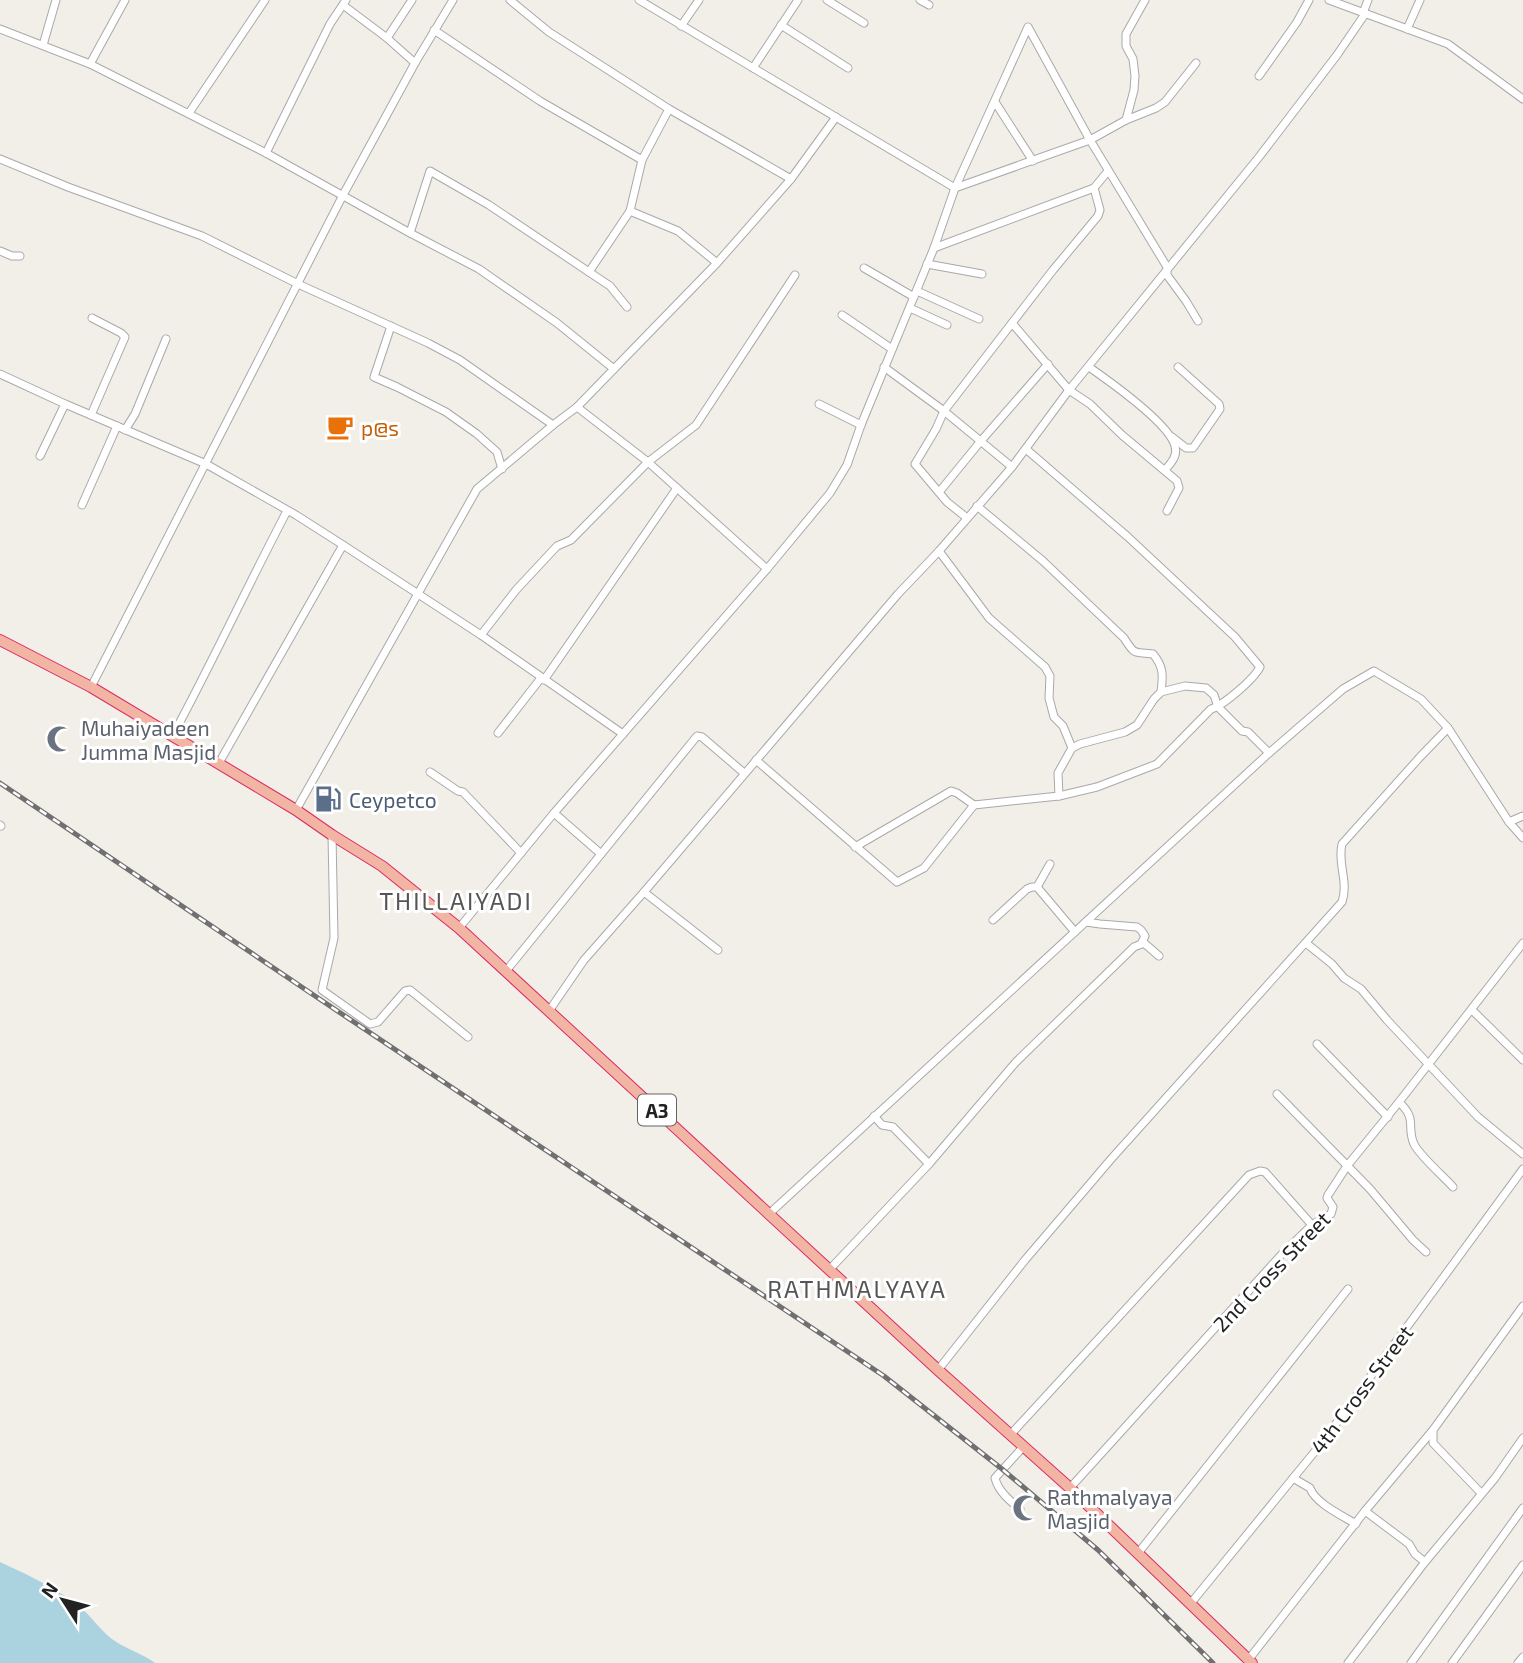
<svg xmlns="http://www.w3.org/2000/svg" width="1523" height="1663" viewBox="0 0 1523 1663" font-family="'Exo 2',sans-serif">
<rect width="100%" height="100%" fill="#f2efe9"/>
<path fill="#aad3df" d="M0,1562C28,1575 57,1588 81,1608C92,1617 101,1631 112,1639C125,1649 142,1653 155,1663H0Z"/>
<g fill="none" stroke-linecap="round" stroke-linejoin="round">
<g stroke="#a9a9a9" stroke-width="9">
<g id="minor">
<polyline points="510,0 549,32 669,109 791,179"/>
<polyline points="827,0 864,23"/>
<polyline points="920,0 929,5"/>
<polyline points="1329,0 1448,44 1523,99"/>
<polyline points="343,5 387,38 412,0"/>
<polyline points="1363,13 1368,0"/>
<polyline points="781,25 848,68"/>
<polyline points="681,26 699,0"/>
<polyline points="0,29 90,64 266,153 410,233 430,171 489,205 589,272 630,211"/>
<polyline points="1407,29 1420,0"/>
<polyline points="434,30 540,101 642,160 669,109"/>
<polyline points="387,38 415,63"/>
<polyline points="43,45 56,0"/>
<polyline points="90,64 125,0"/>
<polyline points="753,68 798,0"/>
<polyline points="1259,76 1297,22 1309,0"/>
<polyline points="995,102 1033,161"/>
<polyline points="189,113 265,0"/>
<polyline points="1126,120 1134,90 1135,76 1133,59 1126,46 1126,34 1145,0"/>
<polyline points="266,153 330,24 346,0"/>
<polyline points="0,159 68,187 202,236 298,284 428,343 460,360 553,425"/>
<polyline points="642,160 630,211 678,231 717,263"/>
<polyline points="955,188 1028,27 1090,140 1126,120 1156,108 1165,102 1196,63"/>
<polyline points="955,188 1090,140 1167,267 1167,275 1186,301 1198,321"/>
<polyline points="410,233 479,269 557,323 614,369"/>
<polyline points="934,248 1094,188"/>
<polyline points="0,251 12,256 20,256"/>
<polyline points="927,264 982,274"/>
<polyline points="864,268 914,297"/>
<polyline points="589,272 610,286 627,307"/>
<polyline points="917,291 979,319"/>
<polyline points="910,308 947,325"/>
<polyline points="842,315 892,349"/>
<polyline points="1012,323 1053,270 1098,216 1100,210 1094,188 1108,171"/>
<polyline points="391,326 374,377 397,387 446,412 477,434 497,452 502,469"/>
<polyline points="884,367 944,411 1012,467"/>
<path d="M1089,367C1109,381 1169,423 1175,446C1178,456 1171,463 1165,470"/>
<polyline points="0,374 65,404 206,464 206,465"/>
<polyline points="819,404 861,425"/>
<polyline points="91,415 125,337 121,333 92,318"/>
<polyline points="125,430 135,414 166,339"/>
<polyline points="1172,437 1186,448 1193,448 1220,409 1219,404 1178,367"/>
<polyline points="40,456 65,404"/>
<polyline points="206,464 296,515 343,545 481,635 623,734"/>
<polyline points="940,491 980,442 1048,364"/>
<polyline points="82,505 117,426"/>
<path d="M977,506L1043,561L1124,638C1136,657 1134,651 1153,654C1164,667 1163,676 1161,692"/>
<polyline points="967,518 947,502 915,464 936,429 944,411 1012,323 1069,390 1090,404 1122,435 1177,481 1179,488 1167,511"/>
<polyline points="939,551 989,618 1045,667 1050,676 1049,698 1054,717 1063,726 1072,748"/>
<polyline points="767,569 648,462 696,425 795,275"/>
<polyline points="481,635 516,590 557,546 571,540 648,462 577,407"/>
<polyline points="544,680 677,488"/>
<polyline points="91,687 343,195 415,63 453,0"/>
<polyline points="498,733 541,678"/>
<path d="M173,735C213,661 248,585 287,511"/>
<polyline points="756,760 897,882 924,868 974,805 957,793 951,791 855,847"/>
<polyline points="219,763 343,545"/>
<polyline points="430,772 458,791 463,792 521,853"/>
<polyline points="1059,796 1058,773 1072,748 1080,744 1125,732 1137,725 1154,699 1161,692 1185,686 1206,688 1214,695 1218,707 1242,731 1248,732 1269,753"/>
<path d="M974,805L1059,796L1097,787L1157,764L1211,709C1224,705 1254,679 1260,667L1235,637L1128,537L1026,449"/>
<polyline points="296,810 477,489 553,425 577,407 717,263 791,179 836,117"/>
<polyline points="554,813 601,854"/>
<polyline points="1509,822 1523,816"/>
<polyline points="0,825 1,826"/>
<polyline points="332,835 334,938 322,990 370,1024 378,1022 405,991 410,990 468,1037"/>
<polyline points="1037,887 1075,932"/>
<polyline points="1037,887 1050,864"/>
<polyline points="644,892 718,950"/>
<polyline points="993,920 1027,889 1032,887 1037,887"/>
<polyline points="1086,922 1100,924 1137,927 1141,930 1145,936 1141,944"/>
<polyline points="459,928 554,813 767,569 830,493 847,465 861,425 934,248 955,188 639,0"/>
<polyline points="1306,943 1332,964 1344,978 1361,989 1387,1020 1478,1117 1523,1154"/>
<polyline points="506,971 697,736 702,737 744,773"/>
<polyline points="1472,1010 1523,1060"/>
<polyline points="549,1011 584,960 644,892 898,594 939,551 1012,467 1069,390 1259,157 1337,55 1365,14"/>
<polyline points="1317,1044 1388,1117"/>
<polyline points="1277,1094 1370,1189 1413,1240 1426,1252"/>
<path d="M1399,1102C1418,1120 1406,1126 1414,1144C1419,1155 1444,1177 1453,1187"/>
<polyline points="874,1116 882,1125 893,1127 929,1164"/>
<polyline points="770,1213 1269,753 1343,689 1374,671 1421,699 1448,728"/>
<polyline points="830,1269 929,1164 1016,1062 1134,947 1144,943 1159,956"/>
<path d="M938,1370L1025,1260L1112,1158L1342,902C1349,881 1337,864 1342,844L1420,757L1448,728L1509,822L1523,838"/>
<polyline points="1011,1434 1249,1175 1260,1171 1265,1172 1312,1225"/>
<path d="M1293,1478L1310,1488C1315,1503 1343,1516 1356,1524"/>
<polyline points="1070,1488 1282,1254 1312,1225 1331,1214 1333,1207 1327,1198 1328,1195 1347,1166 1399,1102 1523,943"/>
<polyline points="1481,1493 1433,1443 1433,1430 1523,1306"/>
<path d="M1020,1509C1010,1501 998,1491 995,1478L1024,1446"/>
<polyline points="1365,1511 1433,1430"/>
<polyline points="1139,1552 1348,1289"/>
<polyline points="1191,1603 1321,1444 1523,1169"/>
<polyline points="1249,1659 1365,1511 1409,1544 1415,1554 1425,1562"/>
<polyline points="1348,1663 1425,1562 1495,1478 1523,1438"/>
<polyline points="1411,1663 1523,1508"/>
<polyline points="1452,1663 1523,1565"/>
<polyline points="1518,1663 1523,1657"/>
</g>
</g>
<g stroke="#dc2a67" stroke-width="12">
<polyline id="trunk" points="0,640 91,687 296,810 332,835 382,866 459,928 938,1370 1070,1488 1252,1663"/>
</g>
<use href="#minor" stroke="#fff" stroke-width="7"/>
<use href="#trunk" stroke="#f2b4a3" stroke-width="10"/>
<g stroke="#707070" stroke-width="5">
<polyline id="rail" points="0,783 318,998 884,1376 1002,1469 1098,1550 1213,1663"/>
</g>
<use href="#rail" stroke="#fff" stroke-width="2.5" stroke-dasharray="8" stroke-linecap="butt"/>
</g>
<defs>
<g id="cafe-bare" transform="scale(2.1)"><path d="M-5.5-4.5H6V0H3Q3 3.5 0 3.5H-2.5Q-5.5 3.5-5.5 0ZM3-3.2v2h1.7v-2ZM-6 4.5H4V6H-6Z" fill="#e8710a" stroke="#fff" stroke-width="2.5" paint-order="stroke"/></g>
<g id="mosque-bare" transform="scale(2.1)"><path d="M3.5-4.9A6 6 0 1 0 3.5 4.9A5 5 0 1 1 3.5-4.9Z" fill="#6b7280" stroke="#fff" stroke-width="2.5" paint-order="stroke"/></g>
<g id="fuel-bare" transform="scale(2.1)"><path d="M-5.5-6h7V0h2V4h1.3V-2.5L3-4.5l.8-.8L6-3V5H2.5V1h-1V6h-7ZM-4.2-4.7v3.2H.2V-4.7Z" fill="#5c6f8a" stroke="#fff" stroke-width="2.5" paint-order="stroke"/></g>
</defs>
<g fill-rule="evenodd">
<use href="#cafe-bare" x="340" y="427"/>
<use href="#mosque-bare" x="60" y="739"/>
<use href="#fuel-bare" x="328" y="799"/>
<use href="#mosque-bare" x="1026" y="1508"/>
</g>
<g text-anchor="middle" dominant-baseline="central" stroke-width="6" stroke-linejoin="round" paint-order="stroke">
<rect fill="#fff" stroke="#646464" stroke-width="2" x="638" y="1094.5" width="38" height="31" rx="5"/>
<g font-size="19" font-weight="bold" fill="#222">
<text x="657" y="1110">A3</text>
</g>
<g font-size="21" fill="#c56008" stroke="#fff" text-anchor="start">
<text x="361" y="427">p@s</text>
</g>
<g font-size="21" fill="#5b616d" stroke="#fff" text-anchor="start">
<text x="81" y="727">Muhaiyadeen<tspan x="81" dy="24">Jumma Masjid</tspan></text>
<text x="1047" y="1496">Rathmalyaya<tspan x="1047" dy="24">Masjid</tspan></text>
</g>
<g font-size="21" fill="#4e5e75" stroke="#fff" text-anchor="start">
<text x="349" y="799">Ceypetco</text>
</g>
<g font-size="21" fill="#222" stroke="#fff">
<text transform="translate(1271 1271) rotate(-46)">2nd Cross Street</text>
<text transform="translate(1361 1389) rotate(-53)">4th Cross Street</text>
</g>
<g font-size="24" letter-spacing="2" fill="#555" stroke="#fff">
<text x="456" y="900">THILLAIYADI</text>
<text x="857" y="1288">RATHMALYAYA</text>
</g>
</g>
<g transform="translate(63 1600) rotate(306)" stroke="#ffffff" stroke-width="5" paint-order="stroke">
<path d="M0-5L12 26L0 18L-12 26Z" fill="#222222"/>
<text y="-10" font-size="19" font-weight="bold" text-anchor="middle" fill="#222222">N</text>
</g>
</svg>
